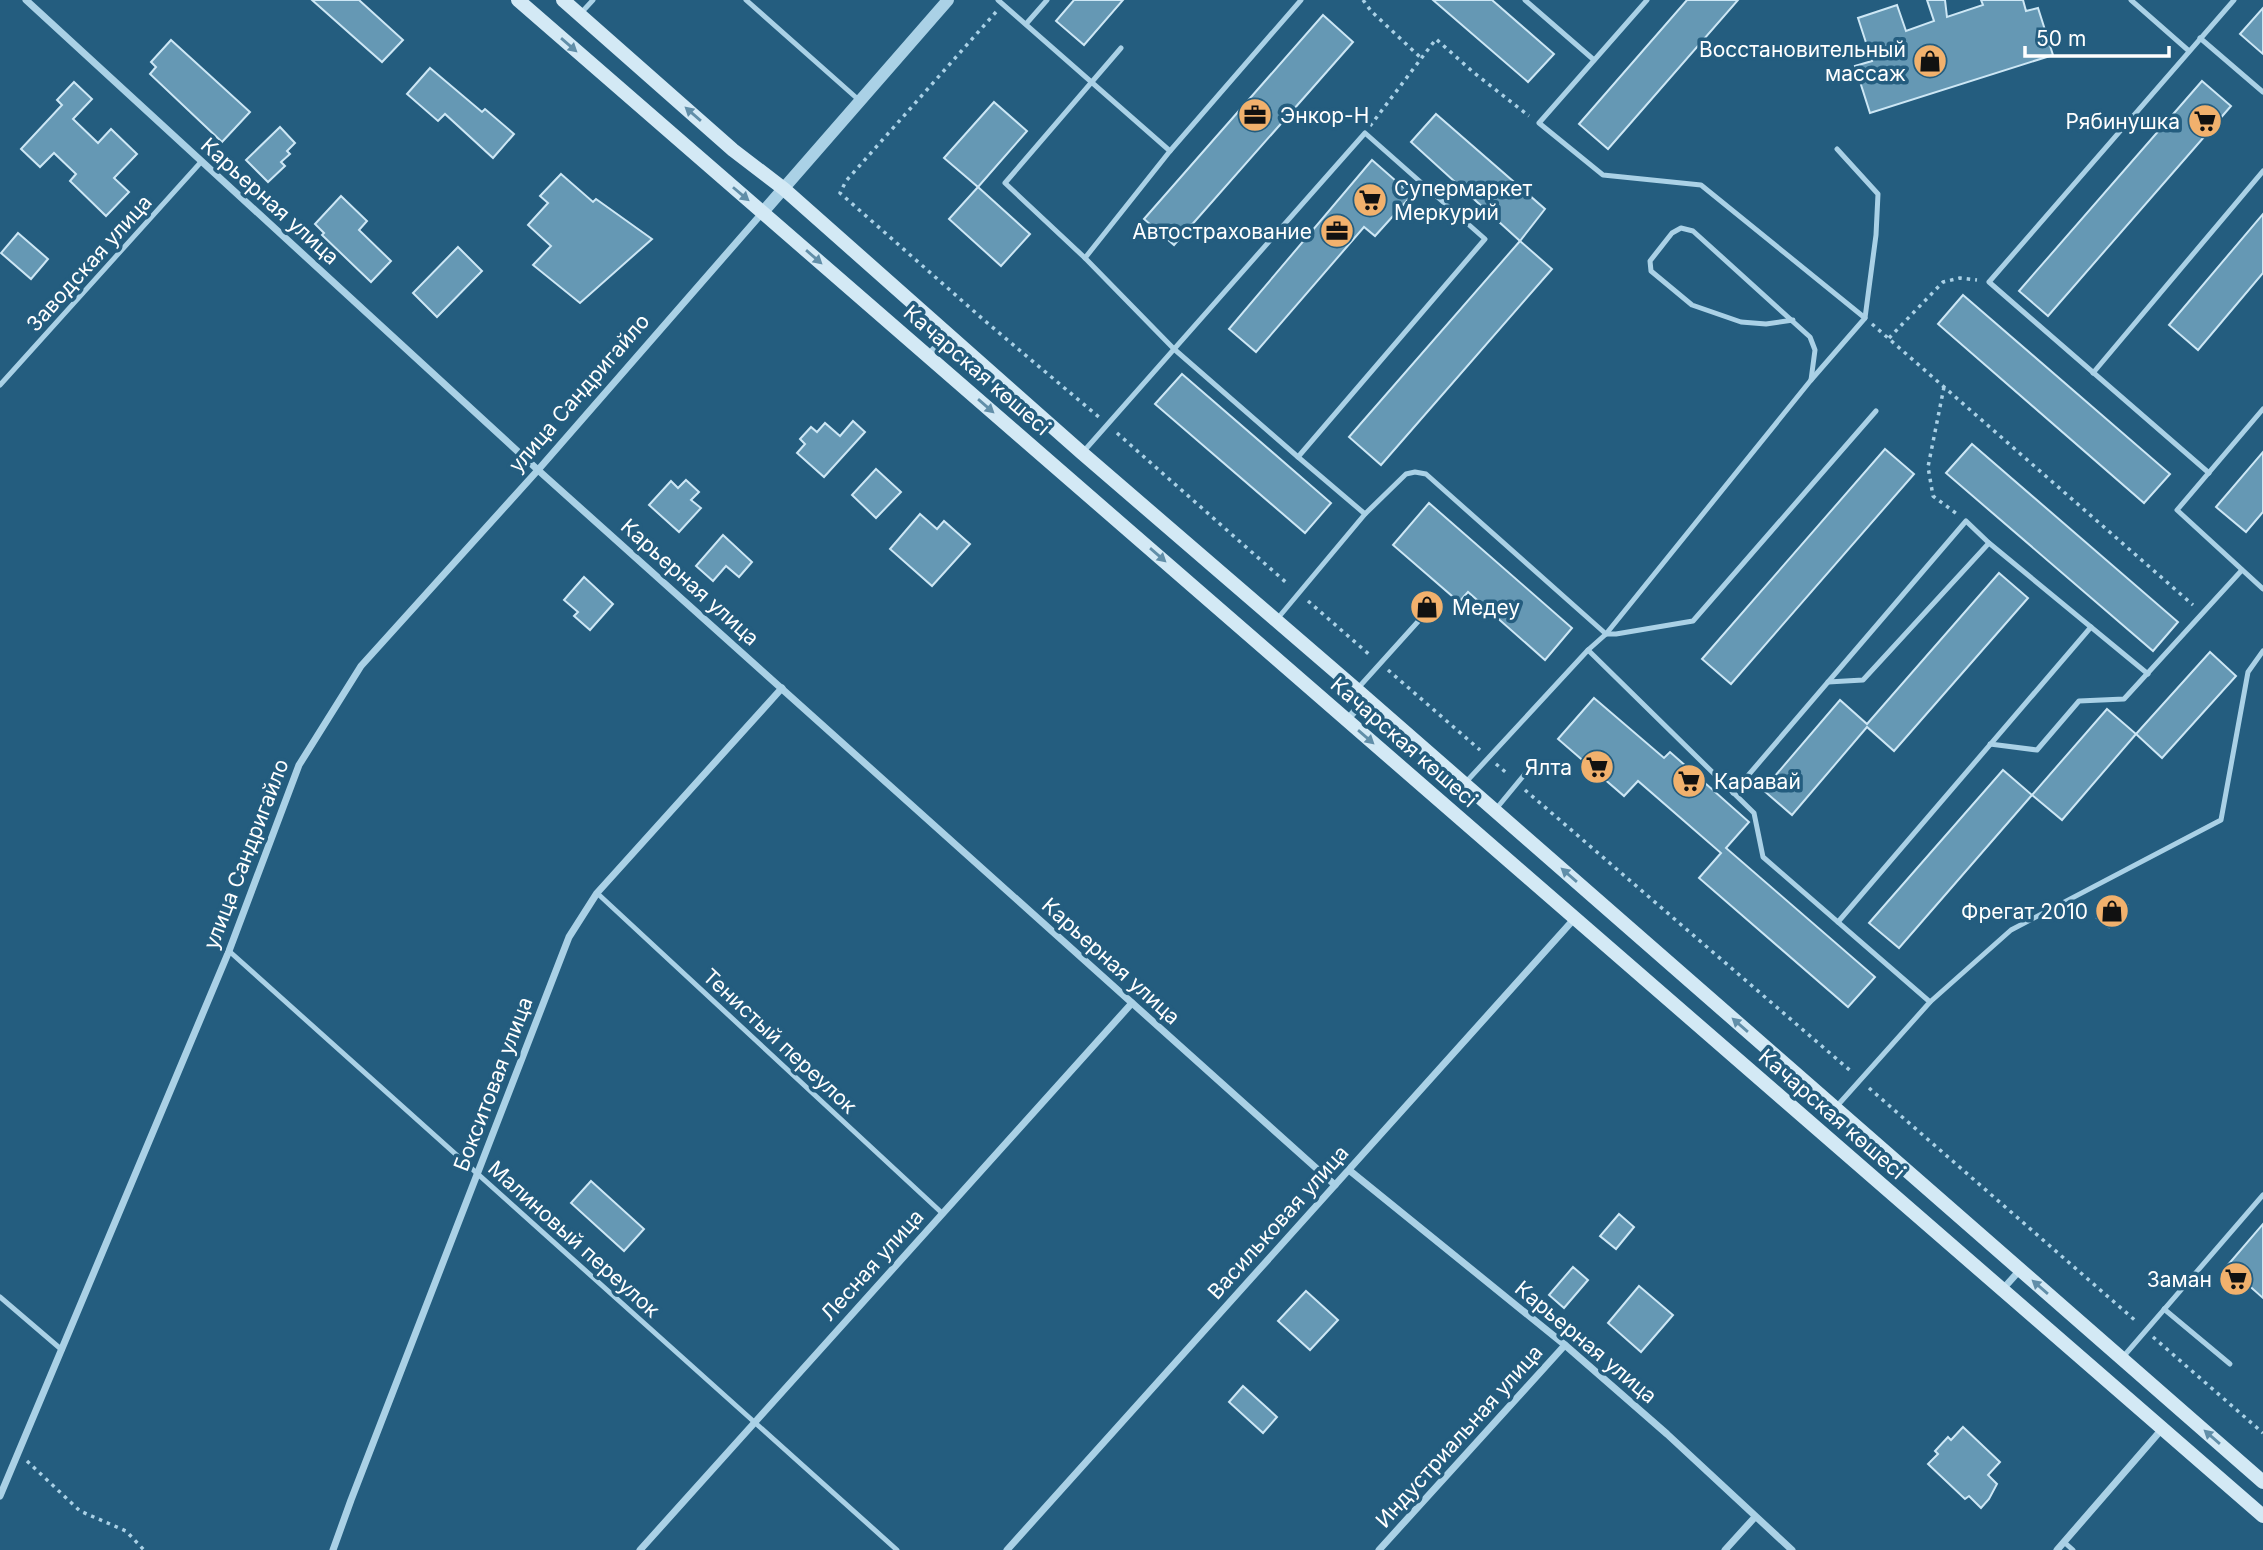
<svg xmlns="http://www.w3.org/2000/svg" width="2263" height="1550" viewBox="0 0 2263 1550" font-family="Inter,sans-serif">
<rect width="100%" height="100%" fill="#245d7f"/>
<g fill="#6598b4" stroke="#cde7f5" stroke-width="2">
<polygon points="312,0 359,0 403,40 382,62"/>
<polygon points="1074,0 1123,0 1084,45 1056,21"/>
<polygon points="1433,0 1492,0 1554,54 1528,82"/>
<polygon points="1687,0 1738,0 1608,149 1579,124"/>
<polygon points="1927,0 1945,0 1947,17 1983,5 1981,0 2023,0 2026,11 2038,8 2053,55 1870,113 1855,66 1872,61 1858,18 1897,5 1906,31 1934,21"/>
<polygon points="2263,8 2263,54 2240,34"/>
<polygon points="1323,15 1353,42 1174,245 1144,219"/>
<polygon points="171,40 250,112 222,142 150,74 156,67 151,62"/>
<polygon points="430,68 482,112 485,109 514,134 493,158 445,114 438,121 407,94"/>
<polygon points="2202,81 2231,106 2048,316 2019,291"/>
<polygon points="74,82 92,99 73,119 98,143 111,129 137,154 114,178 129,192 106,216 70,181 76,174 54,153 40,167 21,149 62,105 57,100"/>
<polygon points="994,102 1027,131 978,187 944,158"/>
<polygon points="1436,114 1545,209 1520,241 1411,142"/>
<polygon points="280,127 295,143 287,151 290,154 281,162 285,166 268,182 246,160"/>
<polygon points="1372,160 1412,195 1375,236 1364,227 1256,352 1229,329"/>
<polygon points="561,174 593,202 596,199 652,239 580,303 533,265 551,246 528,225 548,203 540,196"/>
<polygon points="978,187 1030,234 1001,266 949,219"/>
<polygon points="341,196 367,221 359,230 391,261 371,282 322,235 324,233 315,224"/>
<polygon points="2263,214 2263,273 2198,350 2169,325"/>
<polygon points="18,233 48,259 31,279 1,253"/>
<polygon points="1520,241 1552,269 1381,465 1349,437"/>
<polygon points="458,247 482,271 437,317 413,293"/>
<polygon points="1963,295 2170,474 2144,503 1938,324"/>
<polygon points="1182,374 1331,503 1305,533 1155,404"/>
<polygon points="853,421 865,432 824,477 797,453 805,444 800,439 811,427 817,432 825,423 840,436"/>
<polygon points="1972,444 2178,622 2153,651 1946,473"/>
<polygon points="1885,449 1914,474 1731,684 1702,659"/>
<polygon points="2263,452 2263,512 2246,532 2216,507"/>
<polygon points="876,469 901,492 876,518 852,495"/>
<polygon points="686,480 699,492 691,500 701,508 679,532 649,505 671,481 678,488"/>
<polygon points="1429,503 1572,628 1545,660 1468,592 1459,602 1393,545"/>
<polygon points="920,514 937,529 944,521 970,544 932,586 890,549"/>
<polygon points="723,535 752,562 739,577 726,566 713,581 696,566"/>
<polygon points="1999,573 2028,598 1894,751 1867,727 1792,815 1763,790 1840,700 1867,724"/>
<polygon points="584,577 613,604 590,630 574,616 578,612 564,600"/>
<polygon points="2210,652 2236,676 2162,758 2136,734"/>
<polygon points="1594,698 1664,758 1670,752 1749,822 1726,848 1875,977 1848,1007 1699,878 1721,853 1638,781 1624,796 1558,739"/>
<polygon points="2107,709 2136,734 2062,820 2032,795"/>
<polygon points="2003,770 2032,795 1899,948 1869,923"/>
<polygon points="2116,896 2127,905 2109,927 2097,918"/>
<polygon points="591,1181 644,1229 624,1251 571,1203"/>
<polygon points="1619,1214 1634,1227 1616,1249 1600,1236"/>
<polygon points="2263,1224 2263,1298 2227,1266"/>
<polygon points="1573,1267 1588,1280 1564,1308 1549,1295"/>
<polygon points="1639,1286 1673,1315 1641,1352 1608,1323"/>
<polygon points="1306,1291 1338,1320 1310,1350 1278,1321"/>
<polygon points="1243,1386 1277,1417 1263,1433 1229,1402"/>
<polygon points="1963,1427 2000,1462 1988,1475 1997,1484 1989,1499 1981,1508 1969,1496 1965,1499 1928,1464 1938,1454 1935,1451 1948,1437 1951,1440"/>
</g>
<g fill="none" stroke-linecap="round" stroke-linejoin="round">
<g stroke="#aad1e6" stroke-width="3.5" stroke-dasharray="3.5 5" stroke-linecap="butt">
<polyline points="1363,0 1371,11 1421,58"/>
<polyline points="996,12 846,181 840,193 985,321 1100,418"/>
<polyline points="1370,126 1436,39 1473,72 1529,116"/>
<polyline points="1872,324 2193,605"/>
<polyline points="1889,338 1943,282 1960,278 1977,280"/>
<polyline points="1944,387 1928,467 1933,496 1957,514"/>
<polyline points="1117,433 1289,585"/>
<polyline points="1308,601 1371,656"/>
<polyline points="1388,670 1480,750"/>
<polyline points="1496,764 1509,775"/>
<polyline points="1525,790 1853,1073"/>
<polyline points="1869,1088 2137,1322"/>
<polyline points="2153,1337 2263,1433"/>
<polyline points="27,1461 80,1511 126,1531 144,1550"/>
</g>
<g stroke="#aad1e6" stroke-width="5">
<polyline points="746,0 860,101"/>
<polyline points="998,0 1170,151"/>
<polyline points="1525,0 1594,60"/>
<polyline points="1647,0 1539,123 1603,175 1701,185 1865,318 1811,380"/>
<polyline points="2131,0 2189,51"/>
<polyline points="581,13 593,0"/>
<polyline points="1026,24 1047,0"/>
<polyline points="2200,38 2263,92"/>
<polyline points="1121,48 1005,183 1085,258 1174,349 1298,457"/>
<polyline points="1837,149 1878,194 1876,235 1865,318"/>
<polyline points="1085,258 1170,151 1301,0"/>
<polyline points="2093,373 2263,171"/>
<polyline points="0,385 201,162"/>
<polyline points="2263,409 2177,510 2263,589"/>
<polyline points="1084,451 1365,133 1485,239 1298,457 1365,514"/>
<polyline points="2209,473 1989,282 2234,0"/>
<polyline points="1278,618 1365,514 1406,474 1415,472 1426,474 1606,634 1811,380 1815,350 1810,337 1693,231 1681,228 1672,233 1650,261 1651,271 1692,305 1741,322 1766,324 1793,320"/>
<polyline points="1588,650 1754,813 1763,857 1930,1002 1837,1106"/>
<polyline points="1828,682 1863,680 1989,543"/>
<polyline points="1359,687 1423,616"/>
<polyline points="1990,744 2037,750 2079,701 2124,699 2242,570"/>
<polyline points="1466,782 1588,650 1606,634 1616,634 1693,621 1876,411"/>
<polyline points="1733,793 1966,521 1989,543 2148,674"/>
<polyline points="1496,809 1534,763"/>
<polyline points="597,893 942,1213"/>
<polyline points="1838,922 2091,627"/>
<polyline points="229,951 897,1550"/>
<polyline points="1930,1002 2011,930 2221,820 2248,672 2263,651"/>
<polyline points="0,1297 62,1350"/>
<polyline points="2164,1309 2230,1364"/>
<polyline points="2123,1357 2263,1195"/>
<polyline points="2064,1542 2073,1550"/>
</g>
<g stroke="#aad1e6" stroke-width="7">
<polyline points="26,0 538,470 1335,1185"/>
<polyline points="928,356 948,333"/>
<polyline points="1347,720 1366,698"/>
<polyline points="1349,1170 1565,1345 1667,1434 1792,1550"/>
<polyline points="2002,1290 2020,1270"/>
<polyline points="0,1496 229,951 299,765 361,666 538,470 763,212"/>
<polyline points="333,1550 351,1500 569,937 597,893 782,688"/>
<polyline points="640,1550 1132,1003"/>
<polyline points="1007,1550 1575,918"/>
<polyline points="1379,1550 1565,1345"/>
<polyline points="1725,1550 1755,1517"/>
<polyline points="2057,1550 2162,1429"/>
</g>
<polyline stroke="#aad1e6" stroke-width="12" points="763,212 948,0"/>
<g stroke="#d3e9f5" stroke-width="14">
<polyline points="518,0 2263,1516"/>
<polyline points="563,0 733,150 784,189 1082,453 1357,690 2263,1482"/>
</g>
</g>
<defs><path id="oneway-solid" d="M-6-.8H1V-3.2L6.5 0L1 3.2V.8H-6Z" transform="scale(1.75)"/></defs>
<g fill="#618ea8">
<use href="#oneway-solid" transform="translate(569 45) rotate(41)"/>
<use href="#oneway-solid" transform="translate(693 114) rotate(-139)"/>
<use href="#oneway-solid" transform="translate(741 194) rotate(40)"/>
<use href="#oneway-solid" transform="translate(814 257) rotate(41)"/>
<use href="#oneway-solid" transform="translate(986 406) rotate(41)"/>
<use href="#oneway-solid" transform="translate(1158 555) rotate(41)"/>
<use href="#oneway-solid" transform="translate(1366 737) rotate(41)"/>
<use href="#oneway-solid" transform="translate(1569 875) rotate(-139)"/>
<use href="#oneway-solid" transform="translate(1740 1025) rotate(-139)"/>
<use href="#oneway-solid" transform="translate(2040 1287) rotate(-139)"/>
<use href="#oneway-solid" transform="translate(2212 1437) rotate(-139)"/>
</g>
<defs>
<g id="shop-disc" transform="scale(1.75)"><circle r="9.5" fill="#f1b16d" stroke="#245d7f"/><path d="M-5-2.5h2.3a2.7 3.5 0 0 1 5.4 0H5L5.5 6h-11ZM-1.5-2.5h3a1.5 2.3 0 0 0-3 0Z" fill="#111"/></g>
<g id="office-disc" transform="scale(1.75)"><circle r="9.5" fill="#f1b16d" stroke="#245d7f"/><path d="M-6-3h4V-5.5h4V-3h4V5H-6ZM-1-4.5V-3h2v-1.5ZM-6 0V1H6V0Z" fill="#111"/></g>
<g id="supermarket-disc" transform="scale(1.75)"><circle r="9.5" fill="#f1b16d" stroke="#245d7f"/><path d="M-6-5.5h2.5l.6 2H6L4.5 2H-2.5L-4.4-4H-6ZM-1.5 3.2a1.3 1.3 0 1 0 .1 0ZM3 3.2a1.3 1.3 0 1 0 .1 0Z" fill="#111"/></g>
</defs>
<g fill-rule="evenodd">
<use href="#shop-disc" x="1930" y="61"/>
<use href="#office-disc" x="1255" y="115"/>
<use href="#supermarket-disc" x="2205" y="121"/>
<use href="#supermarket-disc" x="1370" y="200"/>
<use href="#office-disc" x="1337" y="231"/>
<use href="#shop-disc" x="1427" y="607"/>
<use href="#supermarket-disc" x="1597" y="767"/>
<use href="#supermarket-disc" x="1689" y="781"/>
<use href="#shop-disc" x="2112" y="911"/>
<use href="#supermarket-disc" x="2236" y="1279"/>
</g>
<g text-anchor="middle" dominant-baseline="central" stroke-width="7" stroke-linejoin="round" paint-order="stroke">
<g font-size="21" fill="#fff" stroke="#245d7f" text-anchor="end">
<text x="1906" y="49">Восстановительный<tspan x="1906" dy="24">массаж</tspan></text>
<text x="1280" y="115" text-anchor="start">Энкор-Н</text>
<text x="2180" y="121">Рябинушка</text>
<text x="1394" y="188" text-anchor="start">Супермаркет<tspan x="1394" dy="24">Меркурий</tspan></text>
<text x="1312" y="231">Автострахование</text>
<text x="1452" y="607" text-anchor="start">Медеу</text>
<text x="1572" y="767">Ялта</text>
<text x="1714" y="781" text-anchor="start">Каравай</text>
<text x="2088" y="911">Фрегат 2010</text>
<text x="2212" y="1279">Заман</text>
</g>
<g font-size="21" fill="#fff" stroke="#245d7f">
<text transform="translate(270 201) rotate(42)">Карьерная улица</text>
<text transform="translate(89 263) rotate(-48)">Заводская улица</text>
<text transform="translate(977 370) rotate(41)">Качарская көшесі</text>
<text transform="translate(579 393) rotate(-49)">улица Сандригайло</text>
<text transform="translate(690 582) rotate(42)">Карьерная улица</text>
<text transform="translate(1404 742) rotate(41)">Качарская көшесі</text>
<text transform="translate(246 854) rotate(-69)">улица Сандригайло</text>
<text transform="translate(1111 961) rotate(42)">Карьерная улица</text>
<text transform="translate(780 1041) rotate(43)">Тенистый переулок</text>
<text transform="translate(493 1084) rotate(-69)">Бокситовая улица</text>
<text transform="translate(1832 1114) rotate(41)">Качарская көшесі</text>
<text transform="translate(1278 1222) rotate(-48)">Васильковая улица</text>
<text transform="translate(574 1239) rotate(42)">Малиновый переулок</text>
<text transform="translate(872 1265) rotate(-48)">Лесная улица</text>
<text transform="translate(1586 1342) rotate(40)">Карьерная улица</text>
<text transform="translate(1459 1436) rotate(-48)">Индустриальная улица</text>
</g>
</g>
<path d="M2025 46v10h144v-10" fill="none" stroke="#ffffff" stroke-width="3.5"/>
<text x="2036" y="46" font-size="21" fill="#ffffff" stroke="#245d7f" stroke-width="5" paint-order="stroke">50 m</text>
</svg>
